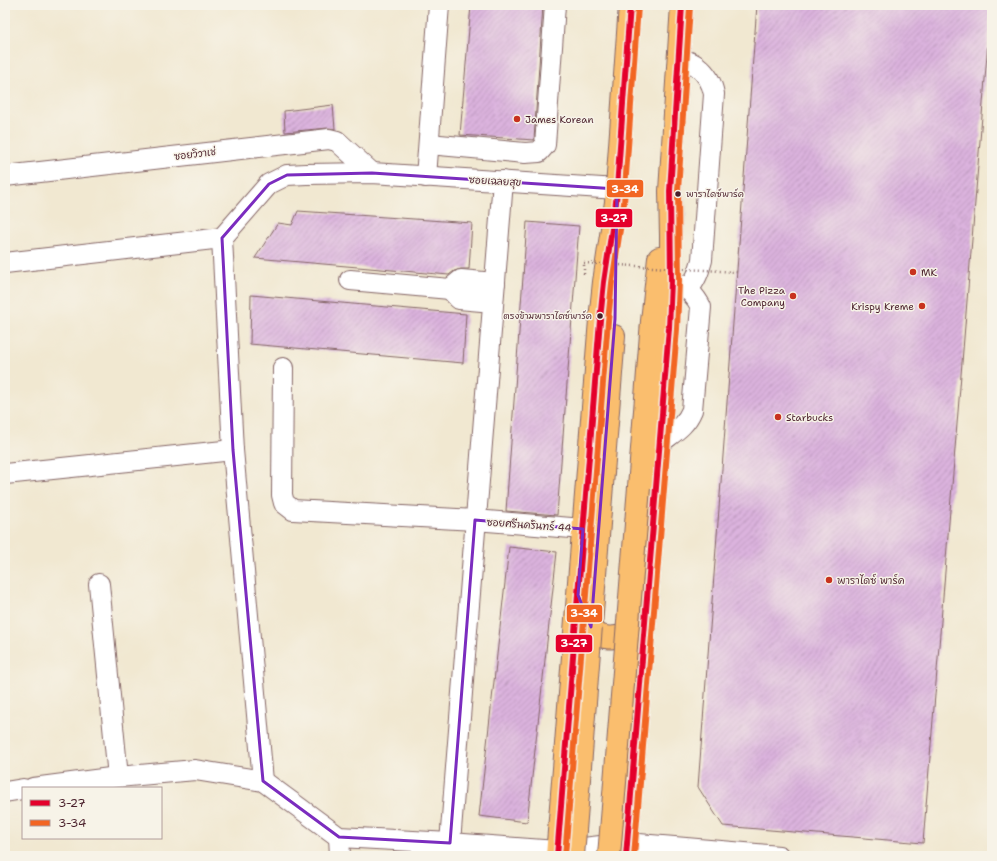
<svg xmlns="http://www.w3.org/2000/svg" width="997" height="861" viewBox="0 0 997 861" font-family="'Shantell Sans','Playpen Sans Thai',sans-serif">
<defs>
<pattern id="building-hatch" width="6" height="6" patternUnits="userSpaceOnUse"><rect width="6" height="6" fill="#dbb3de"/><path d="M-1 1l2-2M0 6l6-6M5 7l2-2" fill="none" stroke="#b491b4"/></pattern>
</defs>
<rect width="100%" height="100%" fill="#f7f3e8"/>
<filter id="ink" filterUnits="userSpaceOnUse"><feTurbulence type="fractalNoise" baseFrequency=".025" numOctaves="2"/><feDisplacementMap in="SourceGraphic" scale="8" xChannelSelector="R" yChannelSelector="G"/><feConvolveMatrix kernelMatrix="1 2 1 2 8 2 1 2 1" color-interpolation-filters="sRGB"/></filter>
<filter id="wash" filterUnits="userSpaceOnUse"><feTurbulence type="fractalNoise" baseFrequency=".012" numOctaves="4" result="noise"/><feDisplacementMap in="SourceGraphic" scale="16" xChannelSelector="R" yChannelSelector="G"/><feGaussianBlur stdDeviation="0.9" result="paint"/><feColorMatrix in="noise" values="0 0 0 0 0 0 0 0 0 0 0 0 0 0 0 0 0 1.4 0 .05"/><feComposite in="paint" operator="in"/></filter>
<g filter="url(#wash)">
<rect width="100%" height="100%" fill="#f1e8d1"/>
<g id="blocks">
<g fill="url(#building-hatch)">
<polygon points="471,5 543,5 534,140 460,135"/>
<polygon points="757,5 991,5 923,843 723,826 698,787"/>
<polygon points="333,105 335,129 328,128 285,132 284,111"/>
<polygon points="298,211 472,223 469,269 461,269 454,271 449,275 255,258 278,223 292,225"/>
<polygon points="527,222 579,226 557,515 506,511"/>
<polygon points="251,295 466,314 463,363 250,344"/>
<polygon points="509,547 557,552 527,822 479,816"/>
</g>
</g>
</g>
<g filter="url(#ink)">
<use href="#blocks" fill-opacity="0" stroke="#846565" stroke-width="1"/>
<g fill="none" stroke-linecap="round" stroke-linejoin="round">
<g stroke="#846565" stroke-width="22">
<g id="minor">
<path d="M679,58C685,60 692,62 697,66C706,73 712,83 714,94L702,260C699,271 696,281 688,289"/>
<polyline points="429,144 525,153 539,152 545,145 555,5"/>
<polyline points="5,176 329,139 337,141 372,173"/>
<polyline points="426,177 439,5"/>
<polyline points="5,263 222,238"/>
<polyline points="350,280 450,289 461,280 495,283"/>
<polyline points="450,289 459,299 493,302"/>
<polyline points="283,368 282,495 284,503 293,510 475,520 583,529"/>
<path d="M659,444C672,433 685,427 692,410L701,307C695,295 688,288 677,283"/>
<polyline points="5,474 233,450"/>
<polyline points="99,584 118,777"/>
<polyline points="263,781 233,450 222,238 269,184 287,175 306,174 372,173 617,189"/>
<polyline points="33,788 118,777 195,770 263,781 339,837 450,843 557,851 627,843 779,856"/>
<polyline points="5,792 23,789"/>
<polyline points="339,837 340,856"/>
<polyline points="449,855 503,181"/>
</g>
</g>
<g stroke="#846565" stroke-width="24">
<g id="major">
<polyline points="602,485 614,336"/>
<polyline points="639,487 652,321 659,258"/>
<path d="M585,612C587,619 590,627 595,632C602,639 616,639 625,634C630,630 633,624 637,619"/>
<polyline points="557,856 600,320 604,282 616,202 630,5"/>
<polyline points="626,856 669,328 671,281 671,236 670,191 682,5"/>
</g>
</g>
<polyline stroke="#846565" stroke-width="2.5" stroke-dasharray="1 3" stroke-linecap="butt" points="584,274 584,263"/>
<use href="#minor" stroke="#fff" stroke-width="20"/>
<use href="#major" stroke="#fabe6e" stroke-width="22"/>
<g stroke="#846565" stroke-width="24" stroke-linecap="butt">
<g id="major-bridge">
<polyline points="573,856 602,485"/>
<polyline points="609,856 639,487"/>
</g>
</g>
<polyline stroke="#846565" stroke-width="2.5" stroke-dasharray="1 3" stroke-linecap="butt" points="584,263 737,272"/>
<use href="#major-bridge" stroke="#fabe6e" stroke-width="22"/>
<g stroke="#f7f3e8" stroke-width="9">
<g id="bus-1">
<polyline points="557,856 600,320 604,282 616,202 630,5"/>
<polyline points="626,856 669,328 671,281 670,191 682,5"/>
</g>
</g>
<g stroke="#f7f3e8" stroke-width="9">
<g id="bus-2">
<polyline points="565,856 608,321 612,283 624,203 638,6"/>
<polyline points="634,856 677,329 679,281 678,191 690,6"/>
</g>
</g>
<use href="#bus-1" stroke="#e4002b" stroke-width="6"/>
<use href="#bus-2" stroke="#f26522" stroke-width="6"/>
</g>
</g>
<path fill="none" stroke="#7b2cbf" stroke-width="3" stroke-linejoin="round" d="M372,173L617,189L615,319L591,627L578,595L583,529L475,520L450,843L339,837L263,781L233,450L222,238L269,184L287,175Z"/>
<g fill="#c8321e" stroke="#f7f3e8" stroke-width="1.5">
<circle cx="517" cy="119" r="4"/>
<circle cx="913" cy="272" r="4"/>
<circle cx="793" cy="296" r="4"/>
<circle cx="922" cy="306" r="4"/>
<circle cx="778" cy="417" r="4"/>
<circle cx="829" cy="580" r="4"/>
</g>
<g fill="#4a1f2b" stroke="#f7f3e8" stroke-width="1.5">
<circle cx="678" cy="194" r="3.5"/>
<circle cx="600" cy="316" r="3.5"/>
</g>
<g text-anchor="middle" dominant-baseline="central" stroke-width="3" stroke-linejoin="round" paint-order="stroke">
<g font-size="9" fill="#4a1f2b" stroke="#f7f3e8" text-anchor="start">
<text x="686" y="194">พาราไดซ์พาร์ค</text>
<text x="592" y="316" text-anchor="end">ตรงข้ามพาราไดซ์พาร์ค</text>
</g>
<g font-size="10" fill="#4a1f2b" stroke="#f7f3e8" text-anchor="start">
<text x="525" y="119">James Korean</text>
<text x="921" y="272">MK</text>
<text x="785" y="290" text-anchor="end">The Pizza<tspan x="785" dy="12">Company</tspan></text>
<text x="914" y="306" text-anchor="end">Krispy Kreme</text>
<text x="786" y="417">Starbucks</text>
<text x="837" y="580">พาราไดซ์ พาร์ค</text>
</g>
<g font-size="10" fill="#4a1f2b" stroke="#f7f3e8">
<text transform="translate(195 154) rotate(-7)">ซอยวิวาเช่</text>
<text transform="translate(495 181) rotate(3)">ซอยเฉลยสุข</text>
<text transform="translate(529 525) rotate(4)">ซอยศรีนครินทร์ 44</text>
</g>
</g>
<g stroke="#f7f3e8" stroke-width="1.5">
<rect x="606" y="179" width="38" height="19" rx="4" fill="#f26522"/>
<rect x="595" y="208" width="38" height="20" rx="4" fill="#e4002b"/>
<rect x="566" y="604" width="37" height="19" rx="4" fill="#f26522"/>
<rect x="555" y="634" width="38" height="19" rx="4" fill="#e4002b"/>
</g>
<g font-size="11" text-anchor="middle" font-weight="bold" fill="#fff">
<text x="625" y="193">3-34</text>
<text x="614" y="222">3-27</text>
<text x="584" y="617">3-34</text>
<text x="574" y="647">3-27</text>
</g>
<rect width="997" height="861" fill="none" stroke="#f7f3e8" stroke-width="20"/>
<rect x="22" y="787" width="140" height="52" fill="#f7f3e8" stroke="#b29e9c"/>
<rect x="30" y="800" width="20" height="6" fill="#e4002b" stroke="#b29e9c"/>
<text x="58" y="807" font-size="12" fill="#4a1f2b">3-27</text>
<rect x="30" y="820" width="20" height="6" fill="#f26522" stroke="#b29e9c"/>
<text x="58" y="827" font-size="12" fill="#4a1f2b">3-34</text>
</svg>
